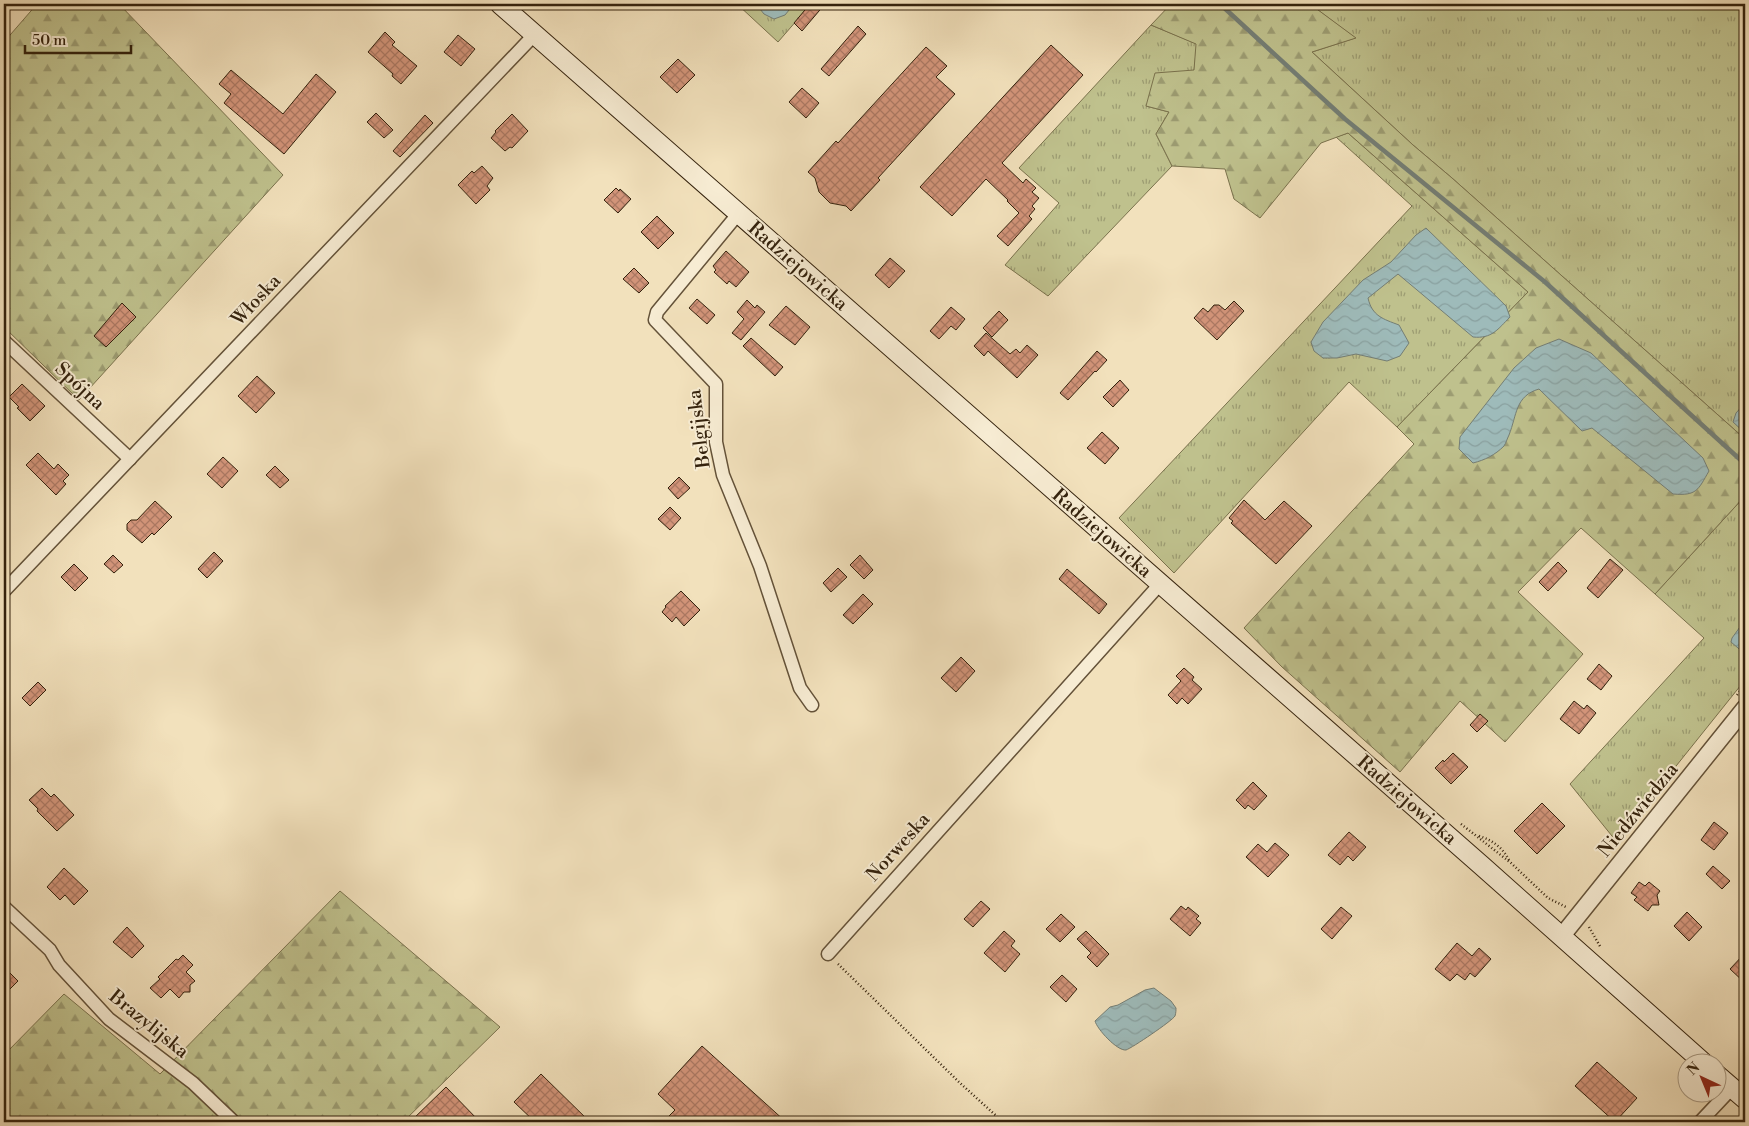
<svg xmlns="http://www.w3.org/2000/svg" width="1749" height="1126" viewBox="0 0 1749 1126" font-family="'Libre Bodoni',serif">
<defs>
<pattern id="grass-tufts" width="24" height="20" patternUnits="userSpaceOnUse" patternTransform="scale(1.25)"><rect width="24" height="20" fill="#bfc18d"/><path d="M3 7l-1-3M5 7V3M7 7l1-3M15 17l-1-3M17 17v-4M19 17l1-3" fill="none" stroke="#9c9c72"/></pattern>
<pattern id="forest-firs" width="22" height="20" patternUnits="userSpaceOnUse" patternTransform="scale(1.25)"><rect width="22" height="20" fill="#bfc18d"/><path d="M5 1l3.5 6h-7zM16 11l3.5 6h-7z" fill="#9c9c72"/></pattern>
<pattern id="water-waves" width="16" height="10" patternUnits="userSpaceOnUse" patternTransform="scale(1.25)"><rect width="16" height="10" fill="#9ebbba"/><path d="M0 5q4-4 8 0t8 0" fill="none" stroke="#89a09f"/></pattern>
<pattern id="building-cross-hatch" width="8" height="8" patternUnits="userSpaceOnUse" patternTransform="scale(1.25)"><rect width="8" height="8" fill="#d29479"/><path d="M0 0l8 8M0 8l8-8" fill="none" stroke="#ab7862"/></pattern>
</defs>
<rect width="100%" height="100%" fill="#f2e1bc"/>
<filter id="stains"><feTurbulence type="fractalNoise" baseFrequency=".004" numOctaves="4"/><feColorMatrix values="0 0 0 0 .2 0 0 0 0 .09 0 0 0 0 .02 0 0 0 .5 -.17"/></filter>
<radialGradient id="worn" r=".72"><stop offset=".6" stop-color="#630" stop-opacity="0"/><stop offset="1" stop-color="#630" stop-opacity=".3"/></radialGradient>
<g fill="url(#grass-tufts)" stroke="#7a724d">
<polygon points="737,4 811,4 778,42"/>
<polygon points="1310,4 1745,4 1745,439 1452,178 1413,145 1312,52 1355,38"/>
<polygon points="1151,25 1197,44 1194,71 1146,106 1169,112 1156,134 1172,166 1048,296 1005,265 1059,203 1019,168"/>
<polygon points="1348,133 1528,292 1397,427 1349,382 1174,573 1119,518 1412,206 1336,137"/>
<polygon points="1745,496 1745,680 1616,841 1570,784 1704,638 1655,594"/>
</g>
<g fill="url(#forest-firs)" stroke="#7a724d">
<polygon points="37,4 119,4 283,175 79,400 4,327 4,42"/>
<polygon points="1171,4 1310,4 1356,38 1312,52 1413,145 1452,178 1745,439 1745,496 1655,594 1581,528 1518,592 1583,654 1505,742 1460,701 1400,772 1282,667 1244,628 1414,444 1397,427 1528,292 1348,133 1321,143 1260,218 1234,199 1225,169 1172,166 1156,134 1169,112 1146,106 1155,73 1194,70 1196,44 1151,25"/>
<polygon points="340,891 500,1027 403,1122 4,1122 4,1055 64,994 160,1074"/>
</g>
<g fill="url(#water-waves)" stroke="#747e75">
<polygon points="756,4 794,4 785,15 774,19 764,14"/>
<path d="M1426,228L1506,306L1510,317C1498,329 1492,339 1473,337L1398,274L1368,298C1372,316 1383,319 1399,325L1409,343L1400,356L1387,361L1356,354L1337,358H1323L1314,351L1311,342L1323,322L1363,280L1391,262L1416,235Z"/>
<path d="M1559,339L1591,353L1703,458L1709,471C1698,490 1697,496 1673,494L1592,428L1582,431L1539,389C1515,396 1517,415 1509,435C1507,439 1506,443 1504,446C1495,455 1485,460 1473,463L1459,449L1460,437L1514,368L1536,348Z"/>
<polygon points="1745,403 1745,433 1733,422 1736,413"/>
<polygon points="1745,620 1745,654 1731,642 1732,638"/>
<path d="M1154,988L1171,1001L1176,1008C1176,1010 1176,1013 1175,1016C1172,1021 1132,1048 1126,1050C1117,1051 1097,1029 1095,1021L1110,1007L1118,1005L1145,990Z"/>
</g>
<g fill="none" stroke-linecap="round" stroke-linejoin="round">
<polyline stroke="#747e75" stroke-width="4.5" points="1220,4 1345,119 1545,282 1745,464"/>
</g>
<g fill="url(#building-cross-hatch)" stroke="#34220d">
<polygon points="810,4 825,4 802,31 794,23"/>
<polygon points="858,26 866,34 829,76 821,69"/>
<polygon points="385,32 395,42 392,45 417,66 401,84 392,76 393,74 368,52"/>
<polygon points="458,35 475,49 461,66 444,52"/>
<polygon points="1051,45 1083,75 1002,163 1023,183 1026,179 1036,188 1032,192 1039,198 1032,206 1035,209 1029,216 1032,219 1008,246 997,236 1019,213 1007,201 1008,200 986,179 952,216 920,187"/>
<polygon points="926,47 947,66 936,77 955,94 878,178 880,180 851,211 846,206 830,203 819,192 815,178 808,172 836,141 838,143"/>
<polygon points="678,59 695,75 677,93 660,77"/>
<polygon points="231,70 283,114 316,74 336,92 284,154 224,103 231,94 219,84"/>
<polygon points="802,88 819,103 806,118 789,102"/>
<polygon points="376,113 393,130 384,138 367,122"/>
<polygon points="512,114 528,131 512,148 510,147 505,151 491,138 496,132 495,131"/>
<polygon points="425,115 433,123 400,157 393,151"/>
<polygon points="482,166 493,178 487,186 490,190 476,204 458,185 472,171 474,173"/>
<polygon points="616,188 619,191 620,189 631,199 618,213 604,200"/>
<polygon points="657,216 674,233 658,249 641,232"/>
<polygon points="726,251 749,272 736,287 729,281 727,284 714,272 716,270 713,266"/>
<polygon points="890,258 905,271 889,288 875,275"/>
<polygon points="634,268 649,283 639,293 623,279"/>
<polygon points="697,299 715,315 707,324 689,308"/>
<polygon points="747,300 755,308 757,305 765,312 741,340 732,333 744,319 737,312"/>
<polygon points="1234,301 1244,311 1217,340 1194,318 1203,308 1208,312 1214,305 1219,305 1225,310"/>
<polygon points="122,303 136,317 106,347 94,336"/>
<polygon points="786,306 810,327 795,345 769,325"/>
<polygon points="951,307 965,319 956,330 951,326 939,339 930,331"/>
<polygon points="999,311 1008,320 992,337 983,328"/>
<polygon points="986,333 1010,354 1016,349 1020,353 1027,345 1038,355 1017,378 988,351 984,356 974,346"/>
<polygon points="751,338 783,367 775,376 743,346"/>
<polygon points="1097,351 1107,360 1096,372 1095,371 1068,400 1060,393"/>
<polygon points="257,376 275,393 256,413 238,396"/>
<polygon points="1120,380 1129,390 1113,407 1103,397"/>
<polygon points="22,384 45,406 30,421 17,408 19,407 9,397"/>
<polygon points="1102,432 1119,448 1105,464 1087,448"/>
<polygon points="38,453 54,469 58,464 69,475 63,481 66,484 56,495 26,465"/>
<polygon points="223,457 238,471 222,488 207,474"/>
<polygon points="275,466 289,480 280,488 266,475"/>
<polygon points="679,477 690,488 678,499 668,488"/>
<polygon points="1244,500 1265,520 1284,501 1312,526 1276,564 1231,523 1233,521 1229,518"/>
<polygon points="155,501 172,517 154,535 152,533 142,543 127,530 127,524 131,520 137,520"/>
<polygon points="670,507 681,518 670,530 658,519"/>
<polygon points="214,552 223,561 207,578 198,569"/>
<polygon points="113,555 123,565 114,573 104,564"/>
<polygon points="860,555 873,570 864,579 850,565"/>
<polygon points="1610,559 1623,570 1598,598 1587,588"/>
<polygon points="1558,562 1567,571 1548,591 1539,582"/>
<polygon points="74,564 88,578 75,591 61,577"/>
<polygon points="838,568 847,577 831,592 823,583"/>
<polygon points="1067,569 1107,604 1099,614 1059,579"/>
<polygon points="681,591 700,610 684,626 676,617 672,622 662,612 666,607 665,606"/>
<polygon points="863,594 873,604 853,624 843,615"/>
<polygon points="961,657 975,671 956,692 941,678"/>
<polygon points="1599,664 1612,676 1601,690 1587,679"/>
<polygon points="1184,668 1194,677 1192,680 1202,689 1188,704 1182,698 1177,704 1168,695 1181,681 1176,676"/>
<polygon points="38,682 46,690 30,706 22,698"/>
<polygon points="1574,701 1584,709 1587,705 1596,713 1579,734 1560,719"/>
<polygon points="1480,714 1488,721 1477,732 1470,725"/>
<polygon points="1453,753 1468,767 1451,784 1435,768 1443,760 1444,762"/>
<polygon points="1253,782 1267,796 1254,810 1248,805 1245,809 1236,800"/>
<polygon points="42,788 51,797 54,794 74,815 57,831 37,811 38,809 29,800"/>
<polygon points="1542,803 1565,826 1537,854 1514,831"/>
<polygon points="1714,822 1728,833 1714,850 1701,840"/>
<polygon points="1349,832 1366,847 1353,861 1348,856 1340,865 1328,855"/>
<polygon points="1275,843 1289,855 1268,877 1246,857 1258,844 1267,852"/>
<polygon points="1713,866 1730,881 1722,889 1706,874"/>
<polygon points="64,868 88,891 74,905 65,895 60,900 47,887"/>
<polygon points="1639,882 1645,886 1649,882 1660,891 1657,895 1659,905 1652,905 1648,911 1634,900 1637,897 1631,893"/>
<polygon points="981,901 990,909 973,927 964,919"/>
<polygon points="1181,906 1186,910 1188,907 1199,916 1196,919 1201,923 1190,936 1170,919"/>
<polygon points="1341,907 1352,916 1332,939 1321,929"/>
<polygon points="1687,912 1702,927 1689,941 1674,926"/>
<polygon points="1061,914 1075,927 1060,942 1046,929"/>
<polygon points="127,927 144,946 132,958 113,942"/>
<polygon points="1004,931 1015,941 1011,946 1020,954 1005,972 984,953"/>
<polygon points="1086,931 1109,954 1097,967 1087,957 1091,953 1077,939"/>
<polygon points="1457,943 1472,956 1479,948 1491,959 1475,977 1470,973 1465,980 1457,974 1450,981 1435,969"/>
<polygon points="1745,953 1745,983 1730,969"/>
<polygon points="183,955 193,965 186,972 195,981 190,985 190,992 184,992 179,998 170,989 161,998 150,988 160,979 158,977 176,959 178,960"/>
<polygon points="4,967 18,981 4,995"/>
<polygon points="1062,975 1077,989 1066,1002 1050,987"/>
<polygon points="702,1046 786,1122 663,1122 675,1110 658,1094"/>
<polygon points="1597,1062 1637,1098 1615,1122 1575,1086"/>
<polygon points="541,1074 590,1122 535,1122 514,1102"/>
<polygon points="446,1087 480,1122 410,1122"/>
</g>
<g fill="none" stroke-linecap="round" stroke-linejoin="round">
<g stroke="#645239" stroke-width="15">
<g id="minor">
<polyline points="738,214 657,312 655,320 716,384 716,442 723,475 760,566 800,688 812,705"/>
<polyline points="4,341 130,459"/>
<polyline points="4,591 535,34"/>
<polyline points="4,907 50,950 59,965 109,1019 193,1083 234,1122"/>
<polyline points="828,954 1160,584"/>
<polyline points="1700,1122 1732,1088"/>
</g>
</g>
<g stroke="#645239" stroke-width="19">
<polyline id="tertiary" points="1561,937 1745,708"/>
</g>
<g stroke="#34220d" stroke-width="21">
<g id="secondary">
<polyline points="500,4 1481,865 1705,1064"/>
<polyline points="1716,1074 1745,1099"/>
</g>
</g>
<g stroke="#34220d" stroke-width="2.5" stroke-dasharray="1 2.5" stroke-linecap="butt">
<polyline points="1737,695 1745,685"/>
<polyline points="1461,824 1511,863 1548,898 1566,907"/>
<path d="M1479,836C1493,840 1504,849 1510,862"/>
<polyline points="1589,927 1601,948"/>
<polyline points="838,964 960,1083 1003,1122"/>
</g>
<use href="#minor" stroke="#f7ecd3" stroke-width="12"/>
<use href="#tertiary" stroke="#f7ecd3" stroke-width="16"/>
<use href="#secondary" stroke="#f7ecd3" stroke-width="19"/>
</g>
<g text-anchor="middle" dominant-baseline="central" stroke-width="4" stroke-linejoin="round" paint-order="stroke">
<g font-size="19" fill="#34220d" stroke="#f7ecd3">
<text transform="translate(798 266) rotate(41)">Radziejowicka</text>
<text transform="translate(256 300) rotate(-47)">Włoska</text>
<text transform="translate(80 386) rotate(43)">Spójna</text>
<text transform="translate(699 429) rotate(-97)">Belgijska</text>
<text transform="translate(1102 533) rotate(41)">Radziejowicka</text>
<text transform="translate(1407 800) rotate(41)">Radziejowicka</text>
<text transform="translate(1638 810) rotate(-51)">Niedźwiedzia</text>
<text transform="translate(898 847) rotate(-48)">Norweska</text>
<text transform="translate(149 1024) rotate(39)">Brazylijska</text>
</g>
</g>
<rect width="1749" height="1126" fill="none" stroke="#f2e1bc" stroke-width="20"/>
<rect x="5" y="5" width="1739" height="1116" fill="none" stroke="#34220d" stroke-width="2.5"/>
<rect x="10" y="10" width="1729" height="1106" fill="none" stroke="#34220d"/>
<g transform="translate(1702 1078) rotate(316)"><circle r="24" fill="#f7ecd3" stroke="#a99b84"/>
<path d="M0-4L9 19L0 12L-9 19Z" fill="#8f2418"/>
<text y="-8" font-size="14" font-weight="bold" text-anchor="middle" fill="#34220d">N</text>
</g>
<path d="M25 45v8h106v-8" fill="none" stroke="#34220d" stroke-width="2.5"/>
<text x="32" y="45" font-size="15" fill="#34220d" stroke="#f7ecd3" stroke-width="4" paint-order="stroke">50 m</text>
<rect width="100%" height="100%" filter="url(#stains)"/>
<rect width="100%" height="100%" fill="url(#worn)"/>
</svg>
